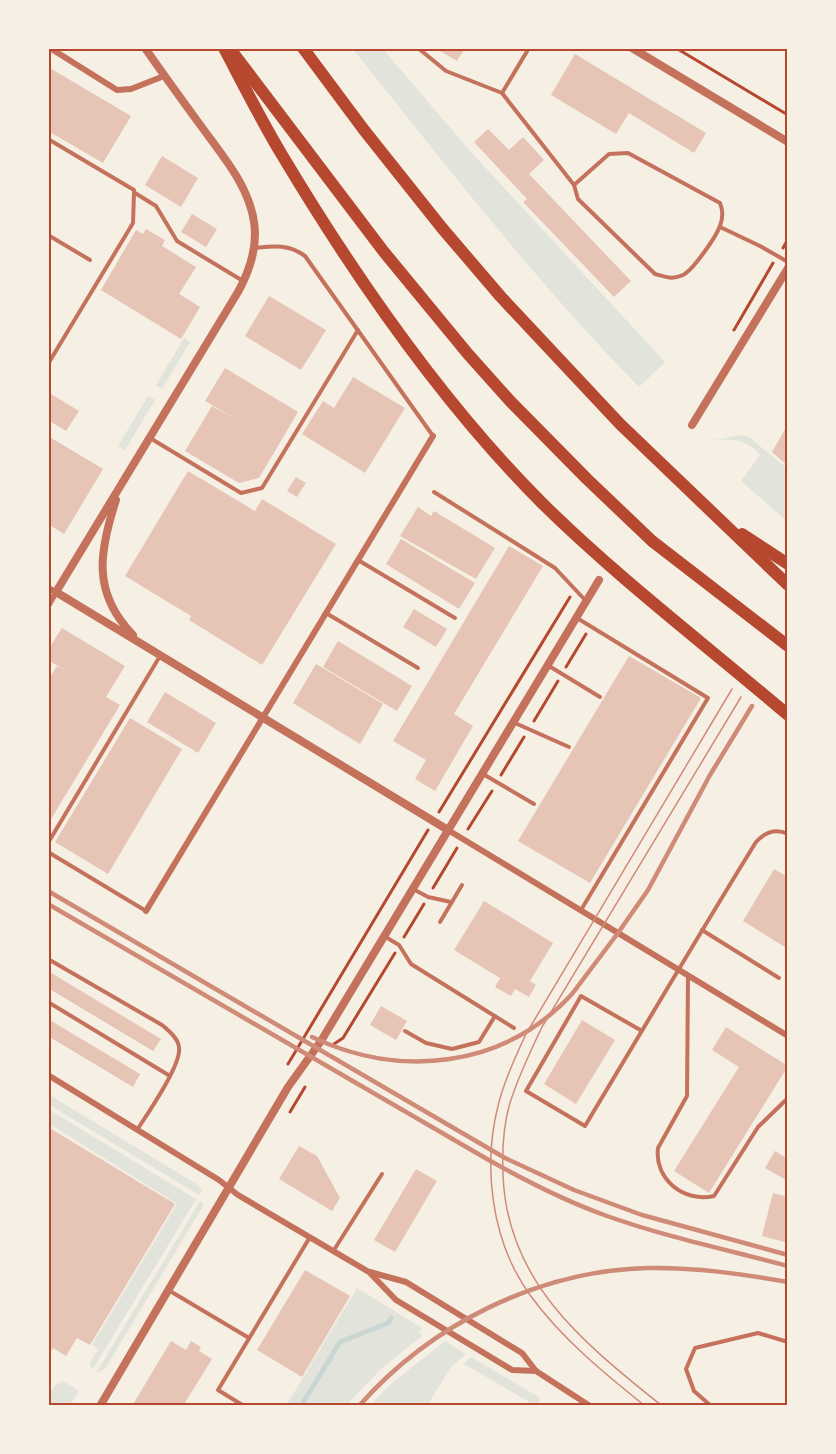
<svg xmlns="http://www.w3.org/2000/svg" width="836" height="1454" viewBox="0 0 836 1454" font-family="'Exo 2',sans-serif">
<rect width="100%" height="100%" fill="#f6efe4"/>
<g fill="#e2e4dc">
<path d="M352,48H382L470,151L665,362L639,387C535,281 445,164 352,48Z"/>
<polygon points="184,338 190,342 162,389 156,385"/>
<polygon points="148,396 155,400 125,450 118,446"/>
<path d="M742,435L749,437L788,469V522L741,481L760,455C748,439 732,439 713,440Z"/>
<polygon points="48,1094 198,1185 202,1190 199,1195 48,1104"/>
<polygon points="48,1109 196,1199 93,1369 89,1365 98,1349 92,1345 177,1204 48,1123"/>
<polygon points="200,1201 203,1203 202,1208 105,1369 96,1373"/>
<polygon points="357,1288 422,1328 419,1333 423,1335 380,1370 345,1406 286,1406"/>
<polygon points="445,1341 466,1354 451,1367 427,1406 369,1406 392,1383"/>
<polygon points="471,1357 539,1397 540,1400 536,1406 464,1364"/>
<path d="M63,1381L79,1391L70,1406H48C48,1396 53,1383 63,1381Z"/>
</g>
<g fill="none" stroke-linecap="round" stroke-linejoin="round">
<polyline stroke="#c9d6d2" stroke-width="5" points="301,1406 340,1342 388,1323 391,1318"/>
</g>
<g fill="#e6c5b7">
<polygon points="435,48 465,48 457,61"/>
<polygon points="575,54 706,133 694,153 629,113 616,134 551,95"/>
<polygon points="48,67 131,116 103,163 48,131"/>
<polygon points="488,129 509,150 523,137 544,160 529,174 631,281 614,297 523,202 527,199 474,142"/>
<polygon points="162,156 198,178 181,207 145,185"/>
<polygon points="192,214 217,229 206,247 181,232"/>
<polygon points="146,229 165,240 162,246 196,267 179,294 200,307 181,339 101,290 136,230 143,234"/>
<polygon points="269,296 326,330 301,370 245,336"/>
<polygon points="225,368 298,412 259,478 239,483 185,451 212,406 241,422 205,401"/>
<polygon points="353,377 405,408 365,473 302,434 323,401 334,408"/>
<polygon points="51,394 79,411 66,431 48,420 48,399"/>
<polygon points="788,424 788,466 772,452"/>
<polygon points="48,436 103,469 64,534 48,524"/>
<polygon points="188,471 255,511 262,499 336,544 262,665 189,620 191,616 125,576"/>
<polygon points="296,477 306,483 297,497 287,491"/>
<polygon points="418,507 431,516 434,511 495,548 476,579 400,536"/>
<polygon points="401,539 475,583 459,609 386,564"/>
<polygon points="509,546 543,566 454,714 473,726 435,791 415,779 426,760 393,741"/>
<polygon points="414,609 447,629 436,647 403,627"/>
<polygon points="62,628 125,666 106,697 120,705 48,824 48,680 57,666 70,673 48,660 48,650"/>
<polygon points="338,641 412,686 397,711 323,667"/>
<polygon points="629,656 701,698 590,883 518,841"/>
<polygon points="316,664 383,704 360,744 293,703"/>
<polygon points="165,692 216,723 198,753 147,722"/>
<polygon points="130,718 182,749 108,874 55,842"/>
<polygon points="774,869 788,877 788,949 743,921"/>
<polygon points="484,901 553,943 530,981 536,985 529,997 515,989 511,996 495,987 500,978 454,950"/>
<polygon points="48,971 161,1039 153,1051 48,988"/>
<polygon points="381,1006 407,1021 396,1040 370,1025"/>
<polygon points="48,1019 140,1074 133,1087 48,1036"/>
<polygon points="582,1020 615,1040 576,1104 544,1084"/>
<polygon points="726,1027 788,1066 709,1193 674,1171 739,1067 712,1050"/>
<polygon points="48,1127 175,1204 90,1345 77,1338 66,1356 53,1348 48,1356"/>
<polygon points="299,1146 317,1156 340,1198 332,1211 279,1179"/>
<polygon points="775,1151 788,1159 788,1181 765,1168"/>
<polygon points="416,1169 437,1181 395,1252 374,1240"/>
<polygon points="773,1193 788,1197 788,1243 762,1236"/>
<polygon points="305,1270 350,1296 302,1377 257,1350"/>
<polygon points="171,1341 186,1350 191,1341 201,1347 199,1351 212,1359 183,1406 132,1406"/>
</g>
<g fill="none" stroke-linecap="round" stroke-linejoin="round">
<g stroke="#b5482f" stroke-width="3">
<polyline points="676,48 788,115"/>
<polyline points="783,248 788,239"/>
<polyline points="734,330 773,263"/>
<polyline points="566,667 586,634"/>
<polyline points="534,721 558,681"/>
<polyline points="501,775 524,737"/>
<polyline points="439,812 570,597"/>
<polyline points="468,829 492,791"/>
<polyline points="433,888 457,848"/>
<polyline points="404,937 424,904"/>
<polyline points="334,1044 343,1038 395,953"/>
<polyline points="288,1064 428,830"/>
<polyline points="290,1112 305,1087"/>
</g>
<g stroke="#c5725c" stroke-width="4">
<path d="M418,48L446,71L502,93L574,185L578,199L655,274C666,277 672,280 683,275C693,270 716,237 720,226C723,218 723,210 720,203L628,153L609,154L574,185"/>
<polyline points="502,93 529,48"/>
<polyline points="48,139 134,190 134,193 133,223 48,364"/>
<polyline points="135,193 156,206 177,241 243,281"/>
<polyline points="720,227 760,246 788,262"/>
<polyline points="48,235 90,260"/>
<path d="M255,248C274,246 288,244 305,256L433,436"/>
<polyline points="150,438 241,493 262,488 358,330"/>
<polyline points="434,492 555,568 586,601"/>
<polyline points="358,560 455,618"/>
<polyline points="326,613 418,668"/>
<polyline points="577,618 708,698 581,910"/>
<polyline points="549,666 600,697"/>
<polyline points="515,723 569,747"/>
<polyline points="483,774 534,804"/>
<polyline points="48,843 160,656"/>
<polyline points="48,852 146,911"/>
<polyline points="413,889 428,897 451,902"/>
<polyline points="440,922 462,885"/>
<polyline points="702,930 779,978"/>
<polyline points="384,936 399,945 411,964 514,1028"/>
<path d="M48,959L162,1025C168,1030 178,1038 179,1047C182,1064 148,1113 137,1130"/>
<path d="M688,976L687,1096L658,1148C654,1179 684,1203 714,1196L758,1127L788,1098"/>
<polyline points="48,1002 170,1076"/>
<polyline points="405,1031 426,1043 452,1049 479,1042 495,1016"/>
<path d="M642,1031L581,996L526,1091L585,1126C642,1031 698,936 756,842C765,832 775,828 788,834"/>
<polyline points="334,1250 382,1174"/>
<polyline points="170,1291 249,1338"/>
<polyline points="244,1406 218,1390 310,1237"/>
<polyline points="711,1406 694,1391 686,1369 695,1348 758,1333 788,1342"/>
</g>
<g stroke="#c5725c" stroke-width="6">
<polyline points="50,48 117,90 131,89 164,76"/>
<polyline points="48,588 56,592 48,606"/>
<polyline points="448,830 788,1036"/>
<polyline points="146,911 433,436"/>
<polyline points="48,1075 219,1180 238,1195 369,1272 396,1300 512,1370 536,1371"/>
<polyline points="370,1272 406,1282 522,1353 536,1371 590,1406"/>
</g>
<g stroke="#c5725c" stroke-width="8">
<path d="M145,48C163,74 182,100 201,126C222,155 249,186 254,222C258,247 250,270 238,292L56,592L448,830"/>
<polyline points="632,48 788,142"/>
<polyline points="692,425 788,268"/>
<path d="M116,500C99,552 92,593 133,635"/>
<polyline points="100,1406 288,1087 321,1041 599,580"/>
</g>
<g stroke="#b5482f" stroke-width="12">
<path d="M224,48C243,84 261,120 282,155C355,277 441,402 542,503C619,579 706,645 788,715"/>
<polyline points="303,48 364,130 442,228 501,297 620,424 788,585"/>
<polyline points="234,54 384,252 468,354 511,402 587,479 652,541 788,646"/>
<polyline points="742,534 788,564"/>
</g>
<g stroke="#cf8b77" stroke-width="1.5">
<path d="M645,1406C604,1373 561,1338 530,1295C491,1241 482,1165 499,1102C505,1078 516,1056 526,1034L732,689"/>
<path d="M662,1406C584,1343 507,1283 503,1175C502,1151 503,1126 510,1103C518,1077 530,1052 542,1027L741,697"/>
</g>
<g stroke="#cf8b77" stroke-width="4.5">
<polyline points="48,891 505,1158 574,1190 642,1215 788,1255"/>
<path d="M48,904L468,1148C512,1174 559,1199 607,1216C666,1237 728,1250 788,1266"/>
<path d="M312,1037C400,1079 504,1068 572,994L618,933L648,890L710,775L752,706"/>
<path d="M359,1406C431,1324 538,1271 647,1268C695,1267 741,1274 788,1282"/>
</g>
</g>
<rect width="836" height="1454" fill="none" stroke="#f6efe4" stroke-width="99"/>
<rect x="50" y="50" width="736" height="1354" fill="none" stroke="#b5482f" stroke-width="2"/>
</svg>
